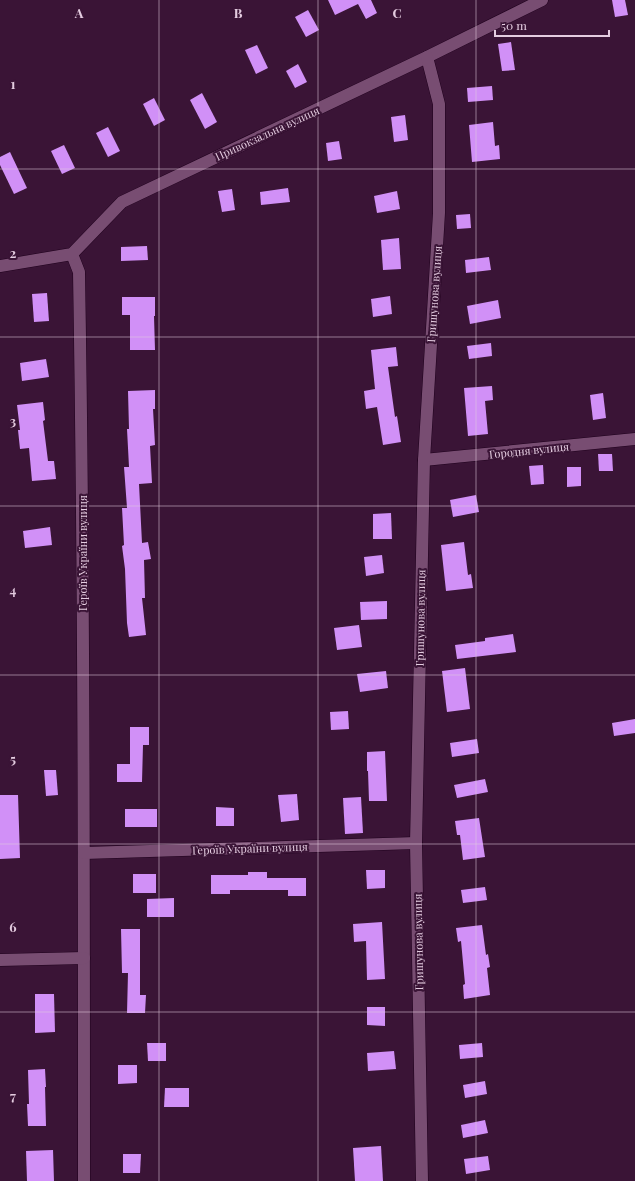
<svg xmlns="http://www.w3.org/2000/svg" width="635" height="1181" viewBox="0 0 635 1181" font-family="'Playfair Display',serif">
<rect width="100%" height="100%" fill="#3a1436"/>
<g fill="#d190f7">
<polygon points="328,0 371,0 377,13 366,19 358,4 335,15"/>
<polygon points="612,0 625,0 628,15 615,17"/>
<polygon points="308,10 319,30 306,37 295,17"/>
<polygon points="511,42 515,70 502,71 498,44"/>
<polygon points="257,45 268,68 256,74 245,50"/>
<polygon points="298,64 307,82 295,88 286,71"/>
<polygon points="492,86 493,100 468,102 467,88"/>
<polygon points="202,93 217,122 205,129 190,100"/>
<polygon points="154,98 165,120 154,126 143,104"/>
<polygon points="405,115 408,140 394,142 391,117"/>
<polygon points="493,122 495,146 499,145 500,159 472,162 469,125"/>
<polygon points="108,127 120,151 108,157 96,133"/>
<polygon points="339,141 342,159 328,161 326,143"/>
<polygon points="64,145 75,168 62,174 51,151"/>
<polygon points="10,152 27,188 14,194 0,165 0,157"/>
<polygon points="288,188 290,202 261,205 260,192"/>
<polygon points="232,189 235,210 222,212 218,191"/>
<polygon points="397,191 400,209 377,213 374,196"/>
<polygon points="470,214 471,228 457,229 456,215"/>
<polygon points="399,238 401,269 383,270 381,240"/>
<polygon points="147,246 148,260 121,261 121,247"/>
<polygon points="489,257 491,270 466,273 465,260"/>
<polygon points="47,293 49,321 34,322 32,294"/>
<polygon points="390,296 392,314 373,317 371,299"/>
<polygon points="122,297 155,297 155,316 154,316 155,350 130,350 130,315 122,315"/>
<polygon points="498,300 501,318 470,324 467,306"/>
<polygon points="491,343 492,356 469,359 467,346"/>
<polygon points="396,347 398,366 388,367 395,417 397,416 401,442 383,445 377,407 366,409 364,391 375,389 371,350"/>
<polygon points="46,359 49,377 22,381 20,363"/>
<polygon points="492,386 493,400 485,401 488,434 468,436 464,388"/>
<polygon points="155,390 155,409 153,409 155,445 150,446 152,483 139,484 142,543 148,542 151,559 144,560 145,598 142,598 146,635 129,637 127,623 125,569 122,546 124,545 122,508 127,508 124,467 129,467 127,429 129,429 128,391"/>
<polygon points="603,393 606,418 593,420 590,395"/>
<polygon points="43,402 45,420 43,421 48,461 54,461 56,479 32,481 29,448 20,449 18,430 20,430 17,405"/>
<polygon points="598,454 612,454 613,471 599,471"/>
<polygon points="543,465 544,484 531,485 529,466"/>
<polygon points="567,467 581,467 581,486 567,487"/>
<polygon points="476,495 479,512 453,517 450,500"/>
<polygon points="391,513 392,539 373,539 373,514"/>
<polygon points="50,527 52,545 25,548 23,531"/>
<polygon points="464,542 468,575 471,574 473,588 446,591 441,545"/>
<polygon points="382,555 384,573 366,576 364,557"/>
<polygon points="387,601 387,619 361,620 360,602"/>
<polygon points="359,625 362,647 337,650 334,628"/>
<polygon points="513,634 516,652 457,659 455,645 485,641 485,638"/>
<polygon points="465,668 470,709 447,712 442,671"/>
<polygon points="386,671 388,688 360,692 357,674"/>
<polygon points="348,711 349,729 331,730 330,712"/>
<polygon points="635,719 635,733 614,736 612,723"/>
<polygon points="130,727 149,727 149,745 143,745 142,782 117,782 117,764 130,764"/>
<polygon points="477,739 479,753 452,757 450,743"/>
<polygon points="385,751 387,801 369,801 368,771 367,771 367,752"/>
<polygon points="44,770 56,770 58,795 46,796"/>
<polygon points="485,779 488,792 457,798 454,785"/>
<polygon points="297,794 299,820 281,822 278,795"/>
<polygon points="0,795 18,795 20,858 0,859"/>
<polygon points="361,797 363,833 345,834 343,798"/>
<polygon points="216,807 234,808 234,826 216,826"/>
<rect x="125" y="809" width="32" height="18"/>
<polygon points="479,818 485,857 463,860 460,835 457,835 455,821"/>
<polygon points="366,870 385,870 385,888 367,889"/>
<polygon points="248,872 267,872 267,878 306,878 306,896 288,896 288,890 230,890 230,894 211,894 211,875 248,875"/>
<rect x="133" y="874" width="23" height="19"/>
<polygon points="485,887 487,900 463,903 461,890"/>
<polygon points="174,898 174,917 147,917 147,899"/>
<polygon points="382,922 385,979 367,980 366,941 354,942 353,924"/>
<polygon points="482,925 486,955 488,954 490,967 487,968 490,995 464,999 463,985 465,984 461,941 458,942 456,928"/>
<polygon points="121,929 140,929 140,995 146,995 145,1013 127,1013 128,973 122,973"/>
<polygon points="35,994 54,994 55,1032 35,1033"/>
<polygon points="367,1007 385,1007 385,1026 367,1025"/>
<polygon points="147,1043 166,1043 166,1061 148,1061"/>
<polygon points="482,1043 483,1057 460,1059 459,1045"/>
<polygon points="394,1051 396,1069 368,1071 367,1053"/>
<polygon points="118,1065 137,1065 137,1083 118,1084"/>
<polygon points="45,1069 46,1087 45,1087 46,1126 28,1126 27,1104 29,1104 28,1070"/>
<polygon points="485,1081 487,1094 465,1098 463,1085"/>
<polygon points="165,1088 189,1088 189,1107 164,1107"/>
<polygon points="485,1120 488,1133 463,1138 461,1125"/>
<polygon points="381,1146 383,1181 355,1181 353,1148"/>
<polygon points="53,1150 54,1181 27,1181 26,1151"/>
<polygon points="123,1154 141,1154 140,1173 123,1173"/>
<polygon points="488,1156 490,1170 466,1174 464,1159"/>
</g>
<g fill="none" stroke-linecap="round" stroke-linejoin="round">
<g stroke="#1f001d" stroke-width="13">
<g id="minor">
<path d="M72,254L79,272C84,575 84,878 84,1181"/>
<polyline points="0,266 72,254 122,202 427,57 542,0"/>
<polyline points="424,460 635,439"/>
<polyline points="84,853 416,843"/>
<polyline points="0,960 84,958"/>
<polyline points="422,1181 416,843 424,460 439,213 439,104 427,57"/>
</g>
</g>
<use href="#minor" stroke="#784d72" stroke-width="12"/>
</g>
<path fill="none" stroke="#e4cce0" stroke-width="1" stroke-opacity="0.55" d="M159,0V1181M318,0V1181M476,0V1181M0,169H635M0,337H635M0,506H635M0,675H635M0,844H635M0,1012H635"/>
<g text-anchor="middle" dominant-baseline="central" stroke-width="4" stroke-linejoin="round" paint-order="stroke">
<g font-size="11" fill="#e4cce0" stroke="#3a1436">
<text transform="translate(267 133) rotate(-25)">Привокзальна вулиця</text>
<text transform="translate(434 294) rotate(-86)">Гришунова вулиця</text>
<text transform="translate(529 450) rotate(-6)">Городня вулиця</text>
<text transform="translate(82 553) rotate(-90)">Героїв України вулиця</text>
<text transform="translate(420 618) rotate(-89)">Гришунова вулиця</text>
<text transform="translate(250 848) rotate(-2)">Героїв України вулиця</text>
<text transform="translate(418 942) rotate(-91)">Гришунова вулиця</text>
</g>
</g>
<g font-size="13" text-anchor="middle" font-weight="bold" fill="#e4cce0" stroke="#3a1436" stroke-width="4" stroke-linejoin="round" paint-order="stroke">
<text x="79" y="18">A</text>
<text x="238" y="18">B</text>
<text x="397" y="18">C</text>
<text x="13" y="89">1</text>
<text x="13" y="258">2</text>
<text x="13" y="426">3</text>
<text x="13" y="595">4</text>
<text x="13" y="764">5</text>
<text x="13" y="932">6</text>
<text x="13" y="1101">7</text>
</g>
<path d="M495 30v6h114v-6" fill="none" stroke="#e4cce0" stroke-width="2"/>
<text x="501" y="30" font-size="12" fill="#e4cce0" stroke="#3a1436" stroke-width="3" paint-order="stroke">50 m</text>
</svg>
